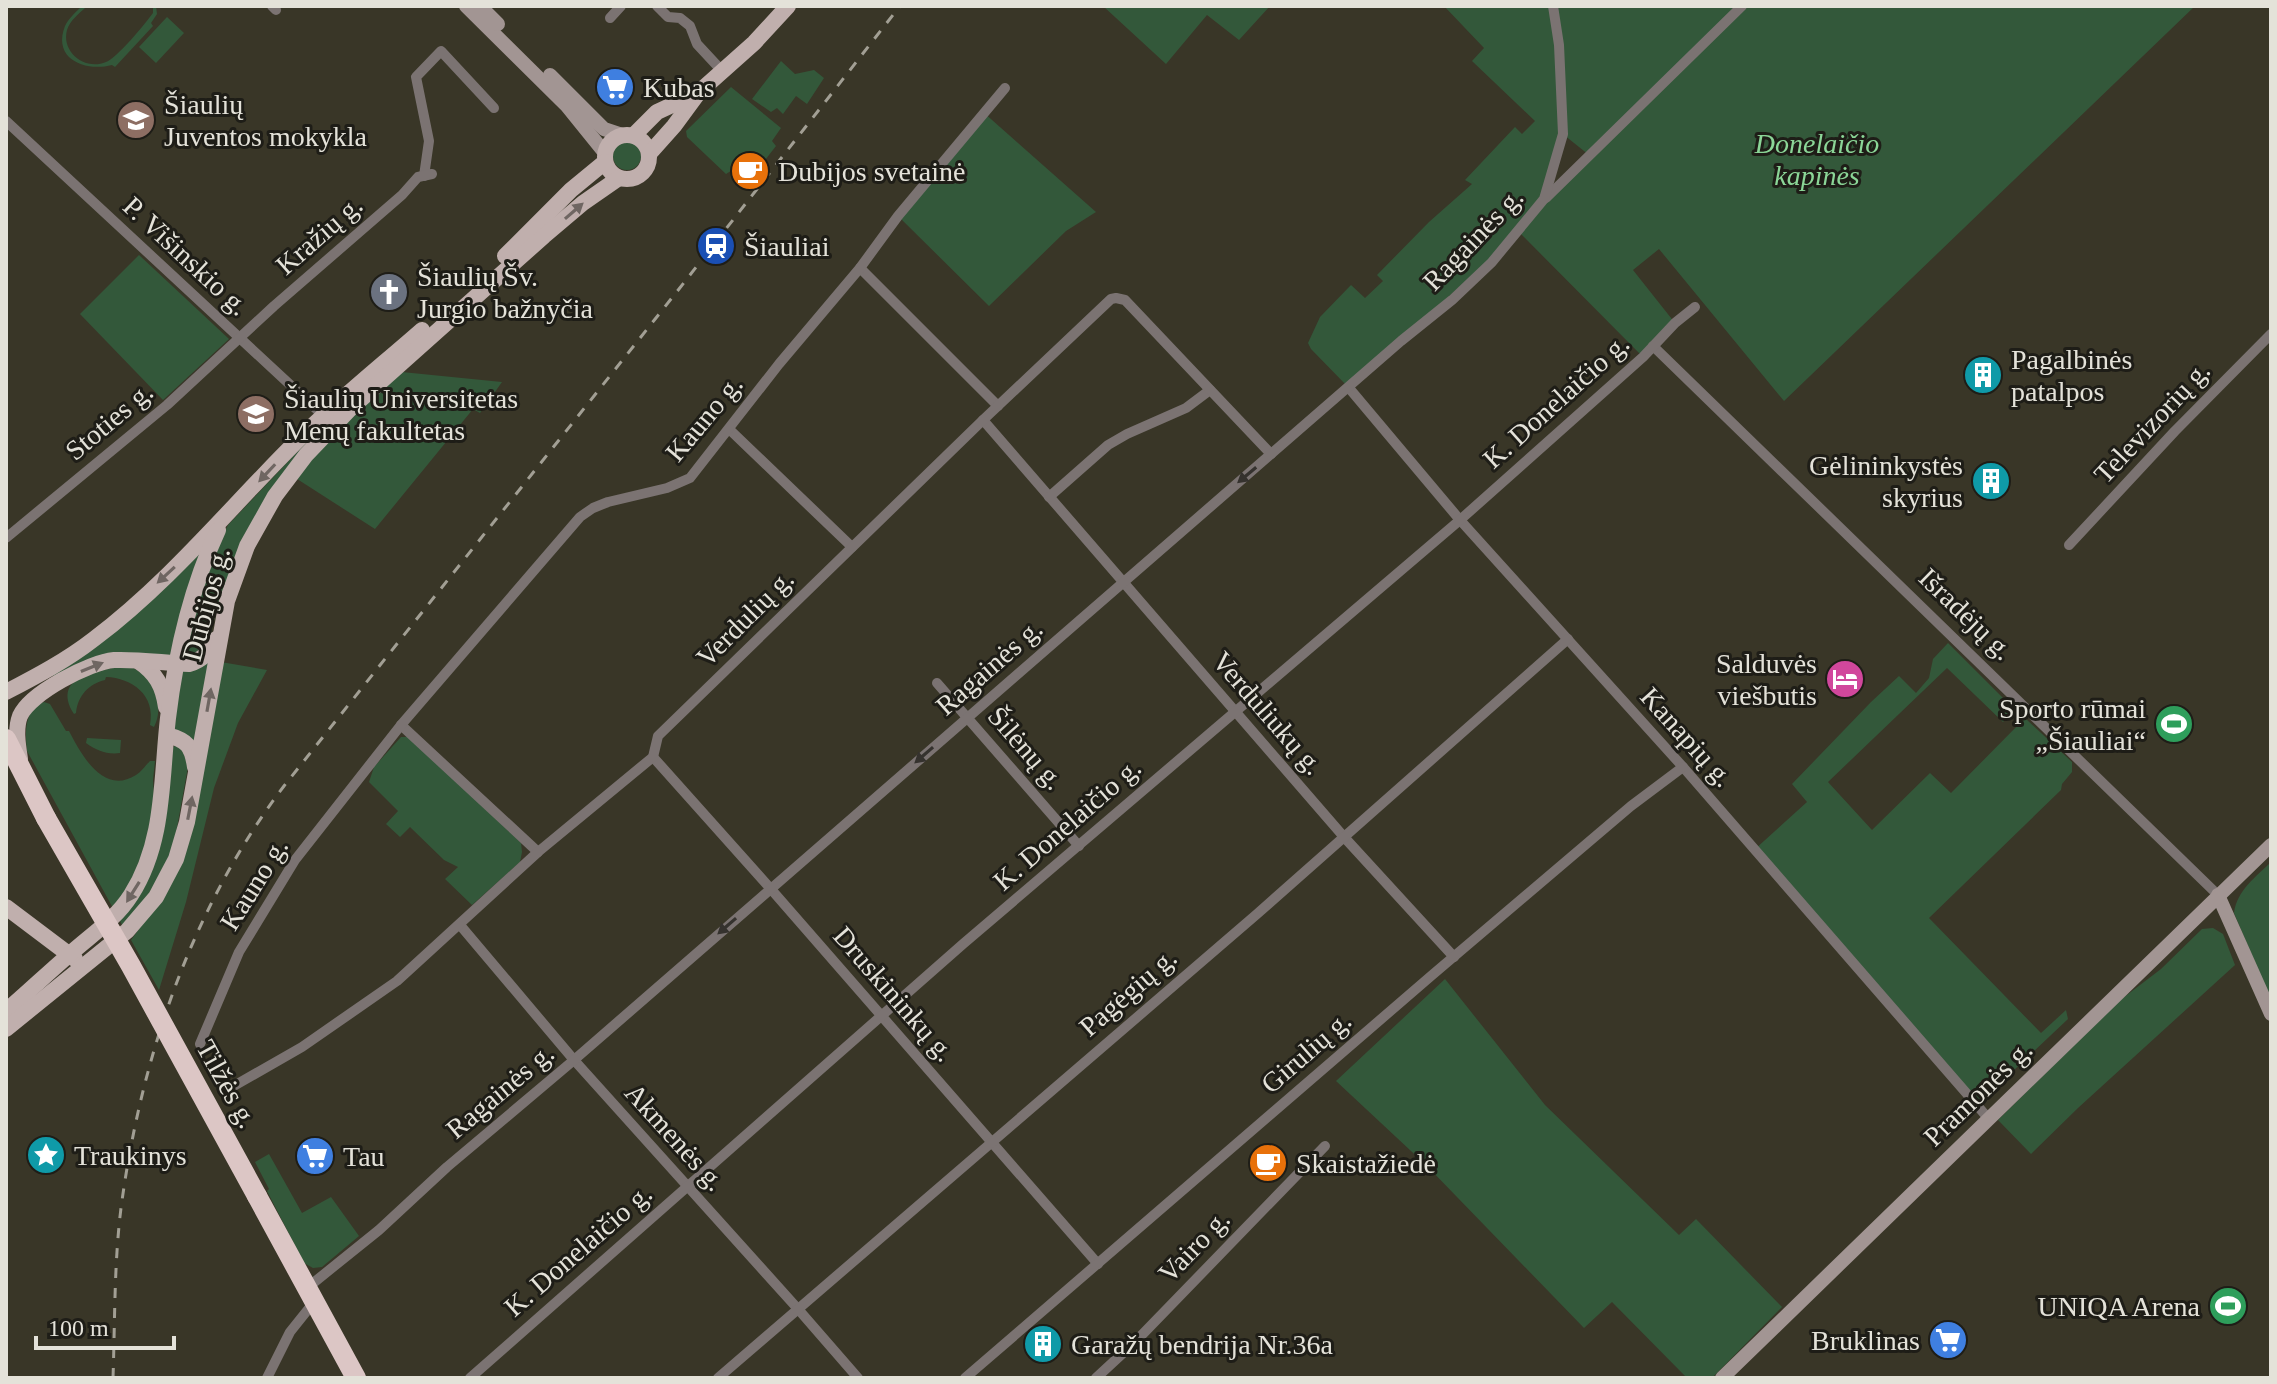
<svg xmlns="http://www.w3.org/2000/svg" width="2277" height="1384" viewBox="0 0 2277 1384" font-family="'Times New Roman',serif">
<rect width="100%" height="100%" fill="#393627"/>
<g fill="#33583a" fill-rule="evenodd">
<path d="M82,6H87C80,13 70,20 67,30C61,52 85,71 106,62C117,58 145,24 153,13V6H156L157,14L151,23L153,26L115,67L112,65C85,72 52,59 65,26C69,18 76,12 82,6Z"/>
<polygon points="1103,6 1270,6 1239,40 1207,15 1166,64"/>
<path d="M1444,6H2195L1784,401L1659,249L1633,270L1675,323L1643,357L1519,232L1349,388L1311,349L1308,343L1320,317L1351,285L1365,298L1383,281L1377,275L1429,222L1472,184L1465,180L1515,127L1522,134L1535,121L1472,61L1484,48ZM1564,135L1589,155L1545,197Z"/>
<polygon points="167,17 184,33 156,63 139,47"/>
<polygon points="781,61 795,74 814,70 824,78 807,104 796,96 783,114 777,108 771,112 752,99"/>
<polygon points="731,87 781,128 772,141 776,146 762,164 755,158 748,167 742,164 726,174 687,137 686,131"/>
<polygon points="983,112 1096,212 1066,231 989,306 898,216"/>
<circle cx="627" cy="156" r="14"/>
<polygon points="139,255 229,339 163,400 80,314"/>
<polygon points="402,372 502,382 480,413 473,409 375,529 294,477 320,446"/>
<polygon points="317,431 246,535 218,604 208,645 184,660 189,626 216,548 228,525"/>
<polygon points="206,540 172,660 122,655 54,677 52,673"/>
<polygon points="1948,643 2014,709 2003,722 1947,668 1828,782 1872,830 1930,773 1951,793 2025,718 2072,762 2072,772 2062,784 2061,790 1929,918 2041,1033 2066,1010 2068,1019 1977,1105 1754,850 1807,802 1792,784 1871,702 1899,676 1916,693 1929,678 1933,659"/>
<path d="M211,658L196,746L174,732L181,670C194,672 202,667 211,658Z"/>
<polygon points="221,662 267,670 238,723 214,788 186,902 159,990 131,940 161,899"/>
<path d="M130,666L150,678C156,694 163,710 154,727L150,725C156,695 132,678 106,677L105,680C89,684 78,695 76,713L74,714C49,674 104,669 130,666Z"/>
<path d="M44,702L50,704L66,731H69C81,754 103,796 136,775C141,772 146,765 150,761H155L153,780L155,812L145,856L114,910L27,751C25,733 24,709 44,702Z"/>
<polygon points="401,737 410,737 521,843 522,852 520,862 472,905 445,879 458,867 444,860 410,827 400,837 386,824 398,811 369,782 374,767"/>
<path d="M87,738L121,740L120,753C107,755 96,750 86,743Z"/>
<polygon points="176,744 180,745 189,761 173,850 154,889 123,927 119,919 139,893 172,749"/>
<path d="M2271,862V1000L2234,913C2237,890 2256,877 2271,862Z"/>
<polygon points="2213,928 2223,934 2235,965 2078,1108 2031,1154 1998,1120 2119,1001 2161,969 2202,929"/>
<polygon points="1445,979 1545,1105 1679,1235 1696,1219 1782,1307 1712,1378 1687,1378 1612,1302 1584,1328 1426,1165 1336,1081"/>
<polygon points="269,1154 302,1213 331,1197 359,1236 322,1267 313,1268 304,1263 267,1191 269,1189 255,1162"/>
</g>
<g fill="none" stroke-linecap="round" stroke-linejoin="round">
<g stroke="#7b7372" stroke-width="10">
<polyline points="272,6 276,10"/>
<polyline points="657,6 668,17 680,18 690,26 697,44 723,72"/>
<polyline points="610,18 621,6"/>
<polyline points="6,121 327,419"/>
<polyline points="424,176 429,141 416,77 441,51 494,108"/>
<polyline points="1546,198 1742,6"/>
<polyline points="860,268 998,406"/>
<polyline points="1653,346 2218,895"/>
<polyline points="1349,388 1460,520 1683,767 1988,1118"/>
<polyline points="983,420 1344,837 1454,957"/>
<polyline points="730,430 852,547"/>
<polyline points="1049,497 1108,445 1127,434 1186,408 1210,390"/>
<polyline points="6,538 167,405 274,306 402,195 418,177 432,174"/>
<polyline points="2069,545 2175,431 2271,334"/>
<polyline points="937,683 1079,846"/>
<polyline points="401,725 538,852"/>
<polyline points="653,757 770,888 1098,1264"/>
<polyline points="460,925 574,1060 798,1309 858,1378"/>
<polyline points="200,1044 239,952 295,860 401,725 580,517 593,508 608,502 667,488 690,478 779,364 860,268 898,216 1005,88"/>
<polyline points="225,1091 302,1047 397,981 538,852 653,757 658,736 983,420 1111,299 1116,298 1125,300 1271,454"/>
<polyline points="307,1288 379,1230 447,1167 574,1060 1401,341 1452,300 1492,262 1544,199 1563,134 1559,45 1553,6"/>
<polyline points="267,1378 290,1332 314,1302"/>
<polyline points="470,1378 963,944 1460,520 1643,357 1675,323 1695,307"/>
<polyline points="718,1378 1257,914 1568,639"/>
<polyline points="965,1378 1431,976 1631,806 1683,767"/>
<polyline points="1096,1378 1136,1341 1325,1146"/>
</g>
<g stroke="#a29593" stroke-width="14">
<polyline points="466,6 567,106 605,153"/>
<polyline points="480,6 498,24"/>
<polyline points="550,75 604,129 622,135"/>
<polyline points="2218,895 2271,1014"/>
<polyline points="1722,1378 2271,845"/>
</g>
<g stroke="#c0afad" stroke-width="16">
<circle cx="627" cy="157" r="22"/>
<polyline points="634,135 657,112 698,93"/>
<polyline points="649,154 674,126 699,92 754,43 788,6"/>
<polyline points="505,256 571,190 605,162"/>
<path d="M138,661C156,673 163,686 166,707"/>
<path d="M6,692C37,676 67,660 94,639C171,581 231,506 299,439C338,400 381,366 422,330"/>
<path d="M167,735C187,740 192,746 195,767"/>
<path d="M20,759C18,746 15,729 20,716C30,693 90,662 114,660C139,659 164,663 189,664C203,660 210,651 216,639"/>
<polyline points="6,907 75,959"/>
<path d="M6,1011C28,992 48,973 70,954C91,935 116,919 131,895C165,842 161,778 168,718C176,652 190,590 218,530"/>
<polyline points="6,1029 127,931 156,897 167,876 176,859 187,822 227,601 247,546 275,496 306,455 350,409 544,236 583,203 619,178"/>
</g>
<g stroke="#dcc6c5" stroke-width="20">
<polyline points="6,739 46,818"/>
<polyline points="257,1196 356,1378"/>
</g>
<path stroke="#a29f94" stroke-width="3" stroke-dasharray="10 10" stroke-linecap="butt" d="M113,1378C115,1321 114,1264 121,1208C141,1057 192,907 284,786L679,289L900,6"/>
<polyline stroke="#dcc6c5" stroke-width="20" points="46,818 131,966 257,1196"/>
</g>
<defs><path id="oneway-solid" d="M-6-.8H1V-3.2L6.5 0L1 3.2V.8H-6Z" transform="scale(2)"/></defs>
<g fill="#6f6662">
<use href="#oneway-solid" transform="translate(574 211) rotate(-41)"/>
<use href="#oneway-solid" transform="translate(267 473) rotate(133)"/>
<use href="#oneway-solid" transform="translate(166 575) rotate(137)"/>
<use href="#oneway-solid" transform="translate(92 667) rotate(-22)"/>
<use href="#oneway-solid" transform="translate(209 700) rotate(-80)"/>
<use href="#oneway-solid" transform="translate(190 808) rotate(-79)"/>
<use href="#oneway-solid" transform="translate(133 892) rotate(122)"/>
</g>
<g fill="#35322e">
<use href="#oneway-solid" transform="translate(1247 475) rotate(140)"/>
<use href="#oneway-solid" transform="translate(924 755) rotate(139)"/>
<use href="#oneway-solid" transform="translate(727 926) rotate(139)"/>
</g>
<defs>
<g id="supermarket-disc" transform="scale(2)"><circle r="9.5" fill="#3f7fe0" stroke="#1e1d17"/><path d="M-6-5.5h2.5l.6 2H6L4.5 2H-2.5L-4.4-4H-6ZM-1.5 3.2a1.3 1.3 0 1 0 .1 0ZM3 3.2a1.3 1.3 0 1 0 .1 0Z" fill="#fff"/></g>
<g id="school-disc" transform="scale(2)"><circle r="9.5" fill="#8d6e63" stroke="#1e1d17"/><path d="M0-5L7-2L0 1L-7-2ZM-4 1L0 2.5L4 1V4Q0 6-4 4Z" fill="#fff"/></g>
<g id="cafe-disc" transform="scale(2)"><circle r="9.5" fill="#e8710a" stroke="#1e1d17"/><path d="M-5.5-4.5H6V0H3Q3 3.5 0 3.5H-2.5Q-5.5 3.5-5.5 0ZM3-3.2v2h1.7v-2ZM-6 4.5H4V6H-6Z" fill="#fff"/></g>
<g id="station-disc" transform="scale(2)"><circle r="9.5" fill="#1a4fb4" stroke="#1e1d17"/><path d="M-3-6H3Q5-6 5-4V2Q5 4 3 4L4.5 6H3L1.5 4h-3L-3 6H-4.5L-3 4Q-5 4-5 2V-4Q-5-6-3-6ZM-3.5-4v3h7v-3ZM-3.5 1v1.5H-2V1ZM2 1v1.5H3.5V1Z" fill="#fff"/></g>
<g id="church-disc" transform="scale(2)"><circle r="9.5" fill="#6b7280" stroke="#1e1d17"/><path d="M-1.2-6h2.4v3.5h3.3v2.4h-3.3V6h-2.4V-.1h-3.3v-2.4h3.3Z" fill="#fff"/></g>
<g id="building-disc" transform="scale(2)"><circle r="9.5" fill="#0f9aa8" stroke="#1e1d17"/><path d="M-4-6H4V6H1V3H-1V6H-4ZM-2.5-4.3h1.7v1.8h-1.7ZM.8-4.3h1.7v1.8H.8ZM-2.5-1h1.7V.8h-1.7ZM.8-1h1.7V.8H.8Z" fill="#fff"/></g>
<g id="university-disc" transform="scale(2)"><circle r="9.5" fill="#8d6e63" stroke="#1e1d17"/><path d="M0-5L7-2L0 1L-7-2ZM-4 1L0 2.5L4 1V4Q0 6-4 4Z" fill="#fff"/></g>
<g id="hotel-disc" transform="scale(2)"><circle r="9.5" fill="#d1479c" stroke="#1e1d17"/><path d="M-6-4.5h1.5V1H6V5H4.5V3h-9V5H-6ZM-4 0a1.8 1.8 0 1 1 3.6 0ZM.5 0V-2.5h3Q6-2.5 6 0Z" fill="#fff"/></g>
<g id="stadium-disc" transform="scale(2)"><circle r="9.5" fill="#2e9e5b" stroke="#1e1d17"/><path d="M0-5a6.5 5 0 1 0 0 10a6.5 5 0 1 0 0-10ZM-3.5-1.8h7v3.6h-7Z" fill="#fff"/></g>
<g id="sight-disc" transform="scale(2)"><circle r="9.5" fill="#0f9aa8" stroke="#1e1d17"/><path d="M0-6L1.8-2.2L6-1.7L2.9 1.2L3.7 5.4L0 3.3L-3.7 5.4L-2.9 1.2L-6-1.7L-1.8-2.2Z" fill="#fff"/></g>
</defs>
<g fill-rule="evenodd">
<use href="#supermarket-disc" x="615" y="87"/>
<use href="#school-disc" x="136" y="120"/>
<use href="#cafe-disc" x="750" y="171"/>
<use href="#station-disc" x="716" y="246"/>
<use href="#church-disc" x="389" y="292"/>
<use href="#building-disc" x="1983" y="375"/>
<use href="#university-disc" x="256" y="414"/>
<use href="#building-disc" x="1991" y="481"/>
<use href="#hotel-disc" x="1845" y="679"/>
<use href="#stadium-disc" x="2174" y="724"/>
<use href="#sight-disc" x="46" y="1155"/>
<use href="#supermarket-disc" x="315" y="1156"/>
<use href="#cafe-disc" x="1268" y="1163"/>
<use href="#stadium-disc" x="2228" y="1306"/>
<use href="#supermarket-disc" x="1948" y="1340"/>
<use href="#building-disc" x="1043" y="1344"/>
</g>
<g text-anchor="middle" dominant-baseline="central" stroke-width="6" stroke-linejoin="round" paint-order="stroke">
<g font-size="28" fill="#e4e2d9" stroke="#1e1d17" text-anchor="start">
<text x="643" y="87">Kubas</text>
<text x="164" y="104">Šiaulių<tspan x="164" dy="32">Juventos mokykla</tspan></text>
<text x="778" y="171">Dubijos svetainė</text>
<text x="744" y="246">Šiauliai</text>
<text x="417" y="276">Šiaulių Šv.<tspan x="417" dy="32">Jurgio bažnyčia</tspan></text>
<text x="2011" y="359">Pagalbinės<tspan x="2011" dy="32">patalpos</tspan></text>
<text x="284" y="398">Šiaulių Universitetas<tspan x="284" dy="32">Menų fakultetas</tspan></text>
<text x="1963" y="465" text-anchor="end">Gėlininkystės<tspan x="1963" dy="32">skyrius</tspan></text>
<text x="1817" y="663" text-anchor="end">Salduvės<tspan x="1817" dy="32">viešbutis</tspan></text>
<text x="2146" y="708" text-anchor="end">Sporto rūmai<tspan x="2146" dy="32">„Šiauliai“</tspan></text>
<text x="74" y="1155">Traukinys</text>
<text x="343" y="1156">Tau</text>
<text x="1296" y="1163">Skaistažiedė</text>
<text x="2200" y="1306" text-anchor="end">UNIQA Arena</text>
<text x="1920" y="1340" text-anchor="end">Bruklinas</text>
<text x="1071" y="1344">Garažų bendrija Nr.36a</text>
</g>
<g font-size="28" font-style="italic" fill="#8bd697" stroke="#1e1d17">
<text x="1817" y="143">Donelaičio<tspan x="1817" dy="32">kapinės</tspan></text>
</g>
<g font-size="28" fill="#e4e2d9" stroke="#1e1d17">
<text transform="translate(319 235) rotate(-41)">Kražių g.</text>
<text transform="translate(1473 239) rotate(-46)">Ragainės g.</text>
<text transform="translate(186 256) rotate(43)">P. Višinskio g.</text>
<text transform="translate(1556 401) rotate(-42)">K. Donelaičio g.</text>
<text transform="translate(704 418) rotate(-50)">Kauno g.</text>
<text transform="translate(109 421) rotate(-40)">Stoties g.</text>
<text transform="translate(2152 422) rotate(-47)">Televizorių g.</text>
<text transform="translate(206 604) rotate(-75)">Dubijos g.</text>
<text transform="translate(1966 614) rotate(44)">Išradėjų g.</text>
<text transform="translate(745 618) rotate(-45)">Verdulių g.</text>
<text transform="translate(989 667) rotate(-41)">Ragainės g.</text>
<text transform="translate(1268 713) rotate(49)">Verduliukų g.</text>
<text transform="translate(1687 737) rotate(48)">Kanapių g.</text>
<text transform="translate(1026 748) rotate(49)">Šilėnų g.</text>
<text transform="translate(1067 824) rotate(-41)">K. Donelaičio g.</text>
<text transform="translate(254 884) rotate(-58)">Kauno g.</text>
<text transform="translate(1128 992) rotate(-41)">Pagėgių g.</text>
<text transform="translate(894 994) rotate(49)">Druskininkų g.</text>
<text transform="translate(1306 1052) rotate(-41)">Girulių g.</text>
<text transform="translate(227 1084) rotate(61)">Tilžės g.</text>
<text transform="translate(500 1091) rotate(-40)">Ragainės g.</text>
<text transform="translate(1978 1093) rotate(-44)">Pramonės g.</text>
<text transform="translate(675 1137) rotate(48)">Akmenės g.</text>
<text transform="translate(1194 1246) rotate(-46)">Vairo g.</text>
<text transform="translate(578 1250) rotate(-41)">K. Donelaičio g.</text>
</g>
</g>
<rect width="2277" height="1384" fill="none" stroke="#e4e2d9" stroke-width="16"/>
<path d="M36 1336v12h138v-12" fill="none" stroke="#e4e2d9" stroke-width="4"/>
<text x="48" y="1336" font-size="24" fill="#e4e2d9" stroke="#1e1d17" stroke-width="6" paint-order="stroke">100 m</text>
</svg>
